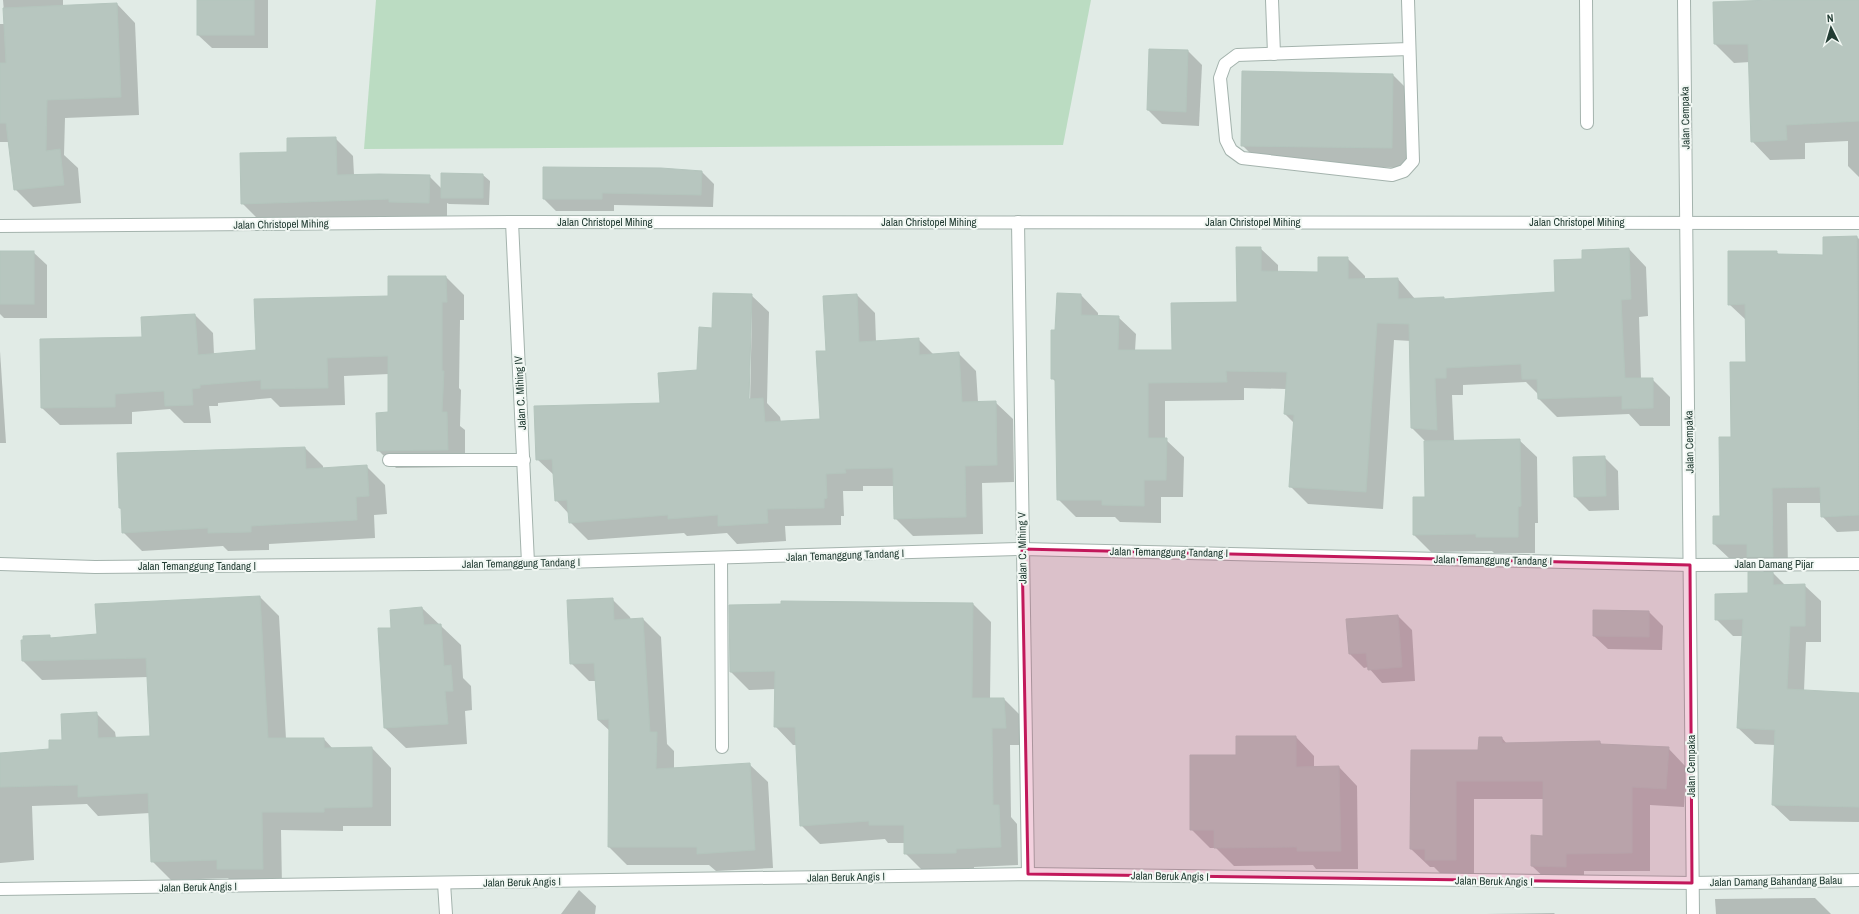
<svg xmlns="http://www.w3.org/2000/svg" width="1859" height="914" viewBox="0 0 1859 914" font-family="'Archivo Narrow',sans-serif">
<rect width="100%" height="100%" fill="#e1ebe6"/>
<polygon fill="#bbdcc2" points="376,0 1091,0 1063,145 364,149"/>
<g fill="#0003" fill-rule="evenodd">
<polygon points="3,0 63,0 63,7 117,4 135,23 139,115 65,118 64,155 78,168 81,203 33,207 15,189 10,142 0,142 0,24 5,24"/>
<polygon points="198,0 268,0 268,48 212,48 198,35"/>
<polygon points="1774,0 1859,0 1859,177 1848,166 1848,141 1805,143 1805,159 1770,160 1752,141 1750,62 1734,63 1715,44"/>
<polygon points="1150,50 1188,51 1202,65 1199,126 1162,124 1148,110"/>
<polygon points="1393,75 1413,95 1412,168 1262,165 1242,145"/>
<polygon points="335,138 353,156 354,175 429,176 442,189 442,174 483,175 490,181 489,205 449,204 447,203 447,221 408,220 404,217 260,221 242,203 288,153"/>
<polygon points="702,172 714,184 713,207 614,205 614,211 556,211 544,199"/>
<polygon points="1857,237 1859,239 1859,531 1837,532 1822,516 1821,503 1787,503 1788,572 1772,572 1785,585 1804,585 1821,601 1821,642 1806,642 1804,691 1859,694 1859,822 1790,821 1773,805 1775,745 1755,744 1738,728 1743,636 1733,636 1716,619 1749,594 1765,573 1751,559 1730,559 1714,544 1721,517 1732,438 1747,363 1746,320 1729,304 1776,252 1780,255 1824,256"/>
<polygon points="1260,248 1278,265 1278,273 1319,273 1347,258 1365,276 1365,280 1398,279 1415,299 1443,298 1446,300 1556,293 1583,260 1629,249 1646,267 1648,316 1639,317 1641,379 1652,379 1670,397 1670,426 1640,426 1629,414 1557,417 1539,399 1539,395 1526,382 1463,385 1463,395 1452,395 1454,441 1519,440 1537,457 1538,523 1535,523 1535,553 1494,553 1492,551 1431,552 1414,535 1426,498 1425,441 1412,428 1411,341 1394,340 1383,509 1308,504 1290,486 1294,423 1285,414 1286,389 1244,388 1244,400 1165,401 1165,439 1184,457 1183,497 1161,497 1161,523 1120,522 1115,517 1076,517 1058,499 1056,382 1052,378 1056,331 1081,295 1098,313 1098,316 1118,317 1136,334 1135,351 1173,351 1238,303"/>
<polygon points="0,252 33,252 47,265 47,318 4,318 0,314"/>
<polygon points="446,277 464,295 464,320 460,320 459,388 461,390 460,426 465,430 465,467 396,468 378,450 389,413 389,374 344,376 345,405 280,407 271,398 218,403 218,406 209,406 211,423 184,423 170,409 132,412 132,424 60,425 42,408 143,338 195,315 213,333 214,355 257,351 389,297"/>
<path d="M751,295L769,312L767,403L780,417L781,422L821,420L827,352L824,297L857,295L875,313L876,342L918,339L934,355L958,353L976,371L978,402H995L1013,419L1014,482L982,483L983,534L913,536L895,518V486H863V491H843L844,516H841V525L785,526L786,541L737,544L727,533L687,536L684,533L588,540L570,522L569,514L556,500L555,476L537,459L661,404L698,371L713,329ZM750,310H752L750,404H748Z"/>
<polygon points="0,351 6,443 0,443"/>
<polygon points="305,448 323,466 323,469 366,466 385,485 387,514 374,515 375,538 269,544 269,550 228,551 223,546 142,551 123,532 122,510 120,508"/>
<polygon points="1604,457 1618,471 1619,510 1589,511 1575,497"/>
<polygon points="260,597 279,616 286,739 324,739 333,749 372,748 391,768 391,826 343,826 343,831 281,830 282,887 237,888 228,878 171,880 152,861 150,813 98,816 87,804 32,806 34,860 0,863 0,754 50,750 96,713 115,732 116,738 151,737 148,677 42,680 23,661 49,636 52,639 98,635"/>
<polygon points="612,599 630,617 631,620 643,619 661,637 667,744 674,751 674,768 749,764 768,782 773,868 716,871 709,865 627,865 609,847 610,731 598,720 596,681 589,681 571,663"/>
<polygon points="973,604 991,622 990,699 1004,699 1022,717 1023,745 1010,745 1011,817 1017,824 1018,865 974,867 974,871 924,872 905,853 905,843 888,843 885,839 820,844 801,825 797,745 793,745 775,726 776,689 749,690 731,672"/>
<polygon points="422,608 461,645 463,678 471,686 472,710 465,711 467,744 406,748 385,728 379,629 392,628"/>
<polygon points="1649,612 1663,626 1662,650 1608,649 1594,636"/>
<polygon points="1398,616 1412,630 1415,681 1382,683 1368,667 1364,668 1350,654"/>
<polygon points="1296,737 1314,756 1314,768 1339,767 1357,786 1358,869 1316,869 1313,865 1234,866 1216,848 1210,848 1191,829 1237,756"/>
<polygon points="1502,738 1507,744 1600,742 1602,745 1668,748 1686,767 1684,807 1650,805 1650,871 1584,871 1584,885 1551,884 1532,866 1544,837 1544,799 1474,799 1474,878 1445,878 1434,867 1430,867 1411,849 1412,751 1479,751"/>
<polygon points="579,890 596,906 595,914 561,914"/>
<polygon points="1815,898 1831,914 1716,914 1715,899"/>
<polygon points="1554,913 1555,914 1485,914"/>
</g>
<g fill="#b7c6bf" stroke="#b4c5bd">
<rect x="197" y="0" width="57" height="35"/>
<polygon points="1773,0 1859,0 1859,121 1786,125 1787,140 1751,142 1748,44 1714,44 1713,2"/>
<polygon points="117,3 121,97 47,100 46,151 60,149 64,185 14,190 6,123 0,123 0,63 6,63 3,8"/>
<polygon points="1149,49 1188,50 1186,112 1147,110"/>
<polygon points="1242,71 1393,74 1392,148 1241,146"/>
<polygon points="336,137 337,175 379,174 430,175 429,203 389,202 389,199 241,204 240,153 287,152 287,138"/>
<polygon points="543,167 661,168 702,171 701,195 602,193 602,199 543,199"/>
<polygon points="441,173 483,174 483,198 441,198"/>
<polygon points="1857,236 1859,515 1821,517 1820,487 1772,488 1773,557 1747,557 1747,544 1713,544 1713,516 1720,516 1719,437 1731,437 1730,362 1746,362 1745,304 1728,305 1728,251 1777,251 1777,254 1823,255 1823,237"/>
<polygon points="1236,247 1261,247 1261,271 1318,272 1318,257 1348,257 1348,279 1398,278 1398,299 1444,297 1444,299 1555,292 1554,260 1582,259 1582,250 1629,248 1631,299 1621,300 1625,378 1653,378 1653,408 1622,409 1622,396 1538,399 1537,379 1522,379 1521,364 1446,368 1446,378 1435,378 1437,430 1411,428 1409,324 1377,323 1366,492 1289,487 1294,415 1284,414 1287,372 1226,371 1227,382 1148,383 1148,438 1167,438 1166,480 1144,480 1144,506 1102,505 1102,500 1057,500 1055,379 1051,379 1051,330 1055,330 1057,293 1081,294 1081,315 1119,316 1118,350 1172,350 1171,303 1237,302"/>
<rect x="0" y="251" width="34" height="53"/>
<polygon points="388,276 446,276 447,302 442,302 442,371 444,371 442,412 447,412 448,450 377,451 376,413 388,412 388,356 327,358 328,388 261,389 261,380 200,385 200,388 192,389 193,405 165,406 164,391 115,394 115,407 41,408 40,339 142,337 141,317 195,314 198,355 256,350 254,299 388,296"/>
<polygon points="713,293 752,294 749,399 763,398 765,422 820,419 816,351 826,351 823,296 857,294 859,342 919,338 919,355 959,352 962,402 996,401 997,465 965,466 966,517 894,519 893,468 845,469 846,473 826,474 827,498 824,499 824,508 767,509 768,523 718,526 718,515 668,519 668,515 569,523 567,500 555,501 552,459 536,460 534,406 660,403 658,373 697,370 699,327 712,328"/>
<polygon points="1520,439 1521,506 1518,507 1518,537 1476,537 1476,534 1413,535 1413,497 1425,497 1424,441"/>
<polygon points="305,447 306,469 367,465 369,496 356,497 357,520 251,526 251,532 208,533 208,528 122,533 121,508 119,508 117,453"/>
<polygon points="1605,456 1606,496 1574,497 1573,457"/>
<polygon points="1748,572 1773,572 1773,585 1805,584 1805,626 1790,626 1787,689 1859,693 1859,807 1772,805 1775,730 1737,728 1743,619 1715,620 1715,594 1748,593"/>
<polygon points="260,596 268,738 324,738 324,748 372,747 372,807 324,808 324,812 262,812 263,869 217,869 217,860 151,862 148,793 78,797 78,785 0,787 0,753 49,749 49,740 62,740 61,714 97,712 98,738 150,736 146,658 22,661 21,640 23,640 23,636 50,635 50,638 97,634 95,604"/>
<polygon points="613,598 614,620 643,618 650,732 657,732 656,769 750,763 755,850 697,854 697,847 608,847 609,719 598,720 594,663 570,664 567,600"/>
<polygon points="781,601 973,603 972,698 1004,698 1006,728 992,728 993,805 999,805 1001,847 956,849 956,853 904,854 904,825 869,825 869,821 800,826 795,727 774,727 775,671 730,672 729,605 781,604"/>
<polygon points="422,607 424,625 441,624 444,666 451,665 453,691 445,691 448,724 384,728 378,628 391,628 390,610"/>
<polygon points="1593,610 1649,611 1649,637 1593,636"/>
<polygon points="1398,615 1402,667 1368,670 1366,653 1349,654 1346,619"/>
<polygon points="1236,736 1296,736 1296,767 1339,766 1341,851 1297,851 1297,847 1214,848 1214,830 1190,830 1190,755 1236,755"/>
<polygon points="1479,737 1502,737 1502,743 1600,741 1600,744 1669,747 1666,789 1632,787 1632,853 1566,854 1566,867 1531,866 1531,835 1543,836 1543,781 1456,781 1456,860 1425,860 1425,849 1410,849 1411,750 1478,750"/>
</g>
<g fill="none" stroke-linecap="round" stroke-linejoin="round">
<g stroke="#a4b3ad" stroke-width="14">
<g id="minor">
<polyline points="1272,0 1274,54"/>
<polyline points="1408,0 1413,161 1404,171 1392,175 1242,158 1231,150 1226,140 1220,78 1225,64 1237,55 1409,49"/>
<polyline points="1586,0 1587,123"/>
<polyline points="1684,0 1693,914"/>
<polyline points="512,222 528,563"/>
<polyline points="1018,222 1028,874"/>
<polyline points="0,226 512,222 1859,223"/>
<polyline points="389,460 524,460"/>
<polyline points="721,559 722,747"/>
<polyline points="0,564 95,567 528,563 1022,549 1690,565 1859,564"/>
<polyline points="444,883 446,914"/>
<polyline points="0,889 1028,874 1692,883 1859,880"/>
</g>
</g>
<use href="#minor" stroke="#fff" stroke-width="12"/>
</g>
<path fill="#c2185b" fill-opacity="0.2" stroke="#c2185b" stroke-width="3" stroke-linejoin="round" d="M1022,549L1690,565L1692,883L1028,874Z"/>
<g text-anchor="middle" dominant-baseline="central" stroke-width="4" stroke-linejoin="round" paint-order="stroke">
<g font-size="11" fill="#223c33" stroke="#f2f8f4">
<text transform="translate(1685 118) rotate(-91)">Jalan Cempaka</text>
<text x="605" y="222">Jalan Christopel Mihing</text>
<text x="929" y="222">Jalan Christopel Mihing</text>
<text x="1253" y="222">Jalan Christopel Mihing</text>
<text x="1577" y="222">Jalan Christopel Mihing</text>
<text transform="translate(281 224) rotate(-1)">Jalan Christopel Mihing</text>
<text transform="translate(520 393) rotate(-93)">Jalan C. Mihing IV</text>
<text transform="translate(1689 442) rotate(-91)">Jalan Cempaka</text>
<text transform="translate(1022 548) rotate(-91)">Jalan C. Mihing V</text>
<text transform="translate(1169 552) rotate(1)">Jalan Temanggung Tandang I</text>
<text transform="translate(845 555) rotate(-2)">Jalan Temanggung Tandang I</text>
<text transform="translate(1493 560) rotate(1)">Jalan Temanggung Tandang I</text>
<text transform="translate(521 563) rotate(-1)">Jalan Temanggung Tandang I</text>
<text x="1774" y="564">Jalan Damang Pijar</text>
<text x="197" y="566">Jalan Temanggung Tandang I</text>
<text transform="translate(1691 766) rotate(-90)">Jalan Cempaka</text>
<text transform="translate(1170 876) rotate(1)">Jalan Beruk Angis I</text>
<text transform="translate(846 877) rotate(-1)">Jalan Beruk Angis I</text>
<text transform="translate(1494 881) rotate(1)">Jalan Beruk Angis I</text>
<text transform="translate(1776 881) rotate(-1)">Jalan Damang Bahandang Balau</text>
<text transform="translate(522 882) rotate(-1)">Jalan Beruk Angis I</text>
<text transform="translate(198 887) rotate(-1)">Jalan Beruk Angis I</text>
</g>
</g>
<g transform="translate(1831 28) rotate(355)" stroke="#f2f8f4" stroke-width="3" paint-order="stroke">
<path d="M0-3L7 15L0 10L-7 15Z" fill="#223c33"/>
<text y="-6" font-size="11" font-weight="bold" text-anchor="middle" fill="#223c33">N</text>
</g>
</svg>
